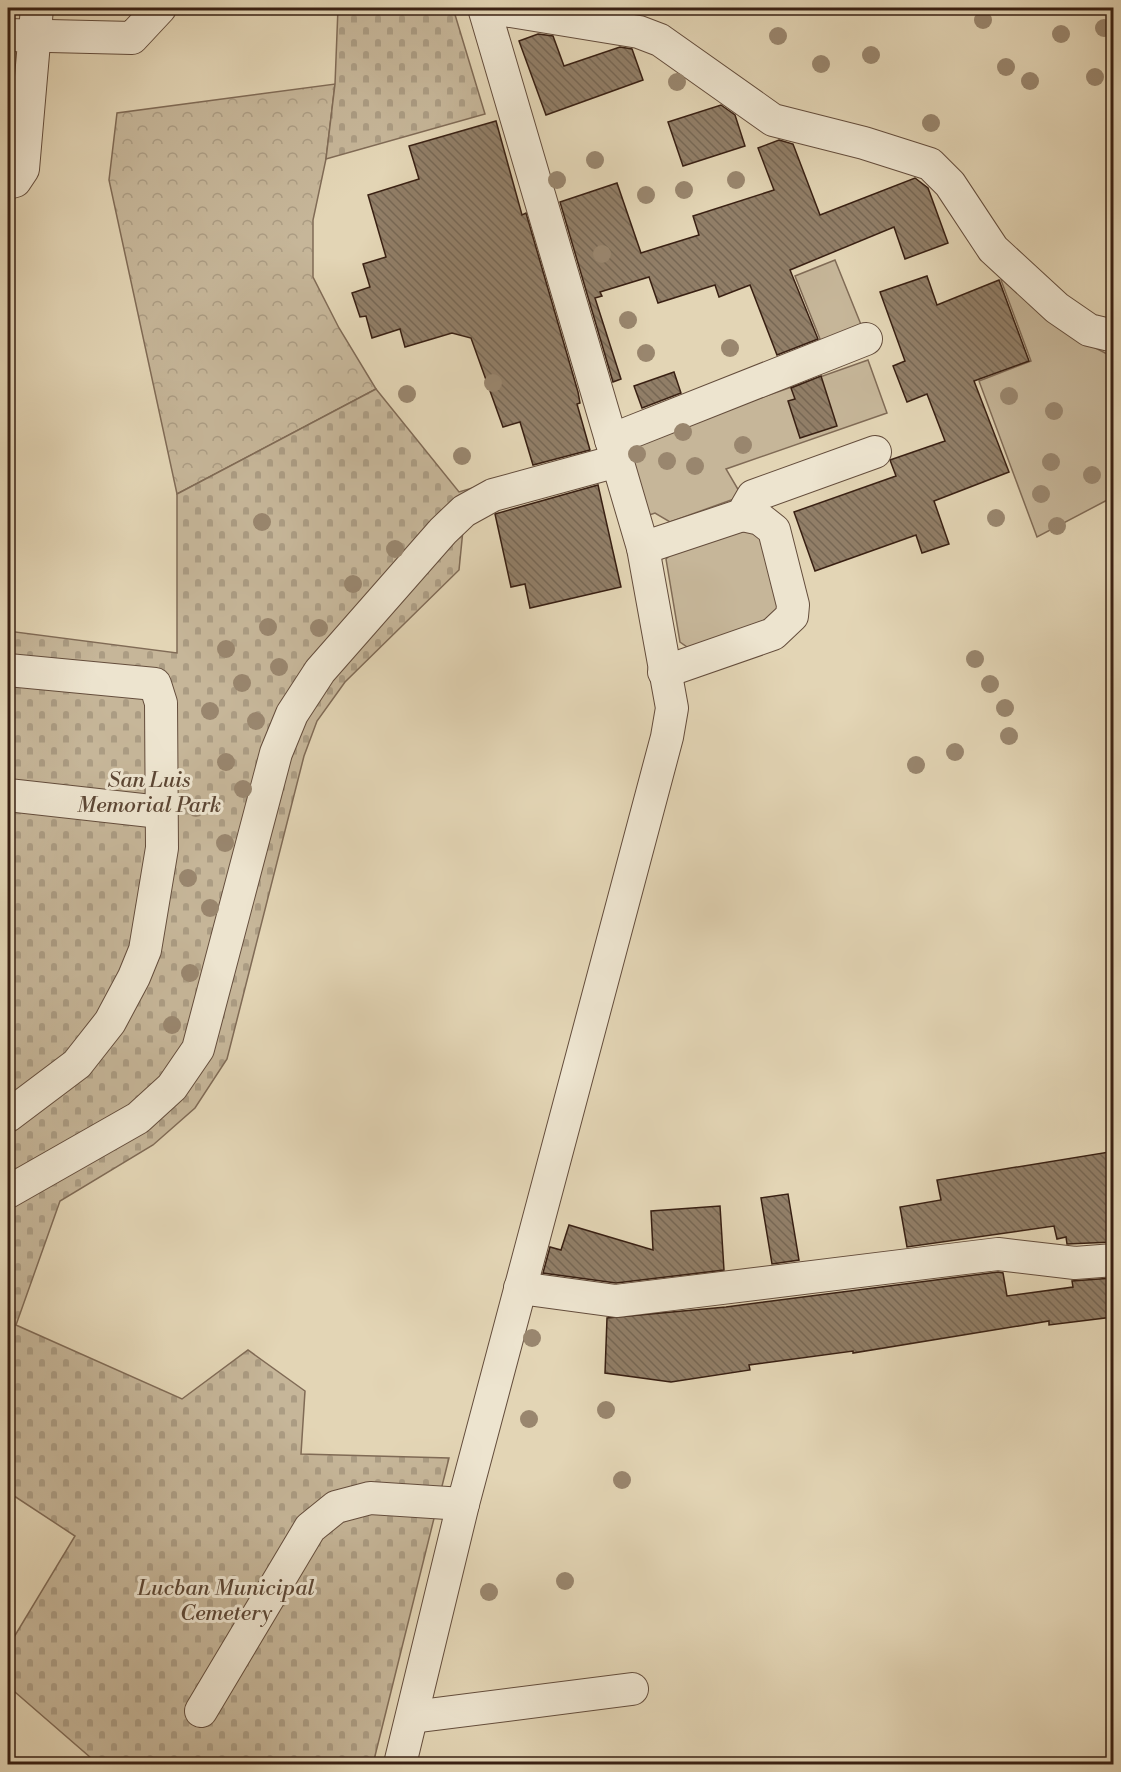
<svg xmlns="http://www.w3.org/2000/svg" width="1121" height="1772" viewBox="0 0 1121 1772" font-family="'Libre Bodoni',serif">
<defs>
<pattern id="forest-crowns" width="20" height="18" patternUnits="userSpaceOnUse" patternTransform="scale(1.5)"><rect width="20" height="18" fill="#c6b699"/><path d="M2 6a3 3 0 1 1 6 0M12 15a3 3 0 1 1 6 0" fill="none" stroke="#ab9c83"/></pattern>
<pattern id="cemetery-stones" width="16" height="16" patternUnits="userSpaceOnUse" patternTransform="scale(1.5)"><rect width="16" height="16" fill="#c6b699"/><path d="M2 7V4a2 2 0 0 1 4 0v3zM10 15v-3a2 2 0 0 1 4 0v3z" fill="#ab9c83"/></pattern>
<pattern id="building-back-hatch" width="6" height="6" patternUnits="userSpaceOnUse" patternTransform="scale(1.5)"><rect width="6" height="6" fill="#917e67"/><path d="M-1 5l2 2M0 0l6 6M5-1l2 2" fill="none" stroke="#776754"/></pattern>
</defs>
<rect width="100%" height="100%" fill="#e3d5b5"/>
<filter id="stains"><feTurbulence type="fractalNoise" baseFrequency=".00333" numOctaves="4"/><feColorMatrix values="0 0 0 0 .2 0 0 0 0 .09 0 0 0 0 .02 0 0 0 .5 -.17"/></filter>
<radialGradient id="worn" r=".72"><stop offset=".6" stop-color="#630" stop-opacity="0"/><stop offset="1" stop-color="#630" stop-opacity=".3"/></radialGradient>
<g fill="#c6b699" stroke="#806b56" stroke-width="1.5">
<polygon points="835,260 862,327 822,344 795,276"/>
<polygon points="1013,276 1068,334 1113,357 1113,497 1037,537 979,381 1031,361 1001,280"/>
<polygon points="868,360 887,413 726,469 739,491 734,499 670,522 655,513 643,517 619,448"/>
<polygon points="744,525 760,530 782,601 778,615 690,649 680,642 666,559 677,548"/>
</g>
<polygon fill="url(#forest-crowns)" stroke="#806b56" stroke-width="1.5" points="335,84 326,159 313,220 313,277 339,328 376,389 177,494 109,180 117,113"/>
<g fill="url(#cemetery-stones)" stroke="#806b56" stroke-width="1.5">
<polygon points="338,8 453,8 485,114 326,159 335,84"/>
<polygon points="376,389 459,492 592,453 500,503 463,530 459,570 345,682 317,721 304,756 227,1059 195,1108 153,1145 60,1201 16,1325 182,1399 248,1350 305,1391 301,1454 449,1458 373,1764 98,1764 8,1686 8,1647 75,1536 8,1492 8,631 177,653 177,494"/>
</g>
<g fill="url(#building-back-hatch)" stroke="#392013" stroke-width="1.5">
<polygon points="538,34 553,36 564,66 620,47 632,49 643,80 546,115 519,41"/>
<polygon points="721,105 735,115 745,146 683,166 668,122"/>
<polygon points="496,121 522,215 526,213 578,392 580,403 577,404 590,450 533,465 520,422 503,427 471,338 452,333 405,347 400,329 372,338 366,316 360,317 352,293 370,287 363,264 386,257 368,195 419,179 409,146"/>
<polygon points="779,140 793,144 820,215 915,178 928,188 948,243 905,259 894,227 790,270 818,339 777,355 750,285 719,297 715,285 658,303 649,277 600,292 602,296 595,298 621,379 613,382 560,202 617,183 641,253 644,252 699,235 693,216 774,190 758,148"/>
<polygon points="927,276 937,305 999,280 1029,361 974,381 1009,472 934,501 949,544 922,553 916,535 815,571 794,512 896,476 890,460 945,441 927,394 907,402 893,366 905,361 880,292"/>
<polygon points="674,372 681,393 642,408 634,386"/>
<polygon points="821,376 837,426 800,438 788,401 795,399 791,388"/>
<polygon points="598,485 621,587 530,608 525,584 511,587 495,514"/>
<polygon points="1109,1152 1113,1177 1113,1242 1067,1244 1066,1237 1057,1239 1054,1226 907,1247 900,1207 941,1200 937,1180"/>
<polygon points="788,1194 799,1260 772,1264 761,1198"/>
<polygon points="720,1206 724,1270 616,1283 543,1273 550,1247 561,1250 569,1225 653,1250 651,1211"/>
<polygon points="998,1272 1003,1273 1007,1296 1073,1287 1072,1281 1113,1278 1113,1317 1049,1325 1049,1321 853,1353 853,1351 749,1365 750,1370 671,1382 605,1373 607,1318 726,1307"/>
</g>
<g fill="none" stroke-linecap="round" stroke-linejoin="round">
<g stroke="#644d3c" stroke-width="34">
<g id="minor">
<polyline points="492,8 639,32 660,40 773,120 864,143 930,164 950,184 993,249 1057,308 1089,330 1114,336"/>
<polyline points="8,35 132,38 160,8"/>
<polyline points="8,183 15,181 23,169 37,8"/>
<polyline points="611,440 866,339"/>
<polyline points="643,548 742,515 753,496 875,452"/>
<polyline points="8,670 155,684 161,703 162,848 145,950 134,977 110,1022 77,1064 8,1116"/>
<polyline points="664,672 773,634 792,616 793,605 774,530 760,519 742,515"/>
<polyline points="8,795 160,812"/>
<polyline points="8,1192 138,1118 172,1087 198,1049 276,753 292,714 320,671 443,531 464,511 493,495 617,461"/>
<polyline points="520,1288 616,1301 998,1254 1075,1263 1114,1260"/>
<polyline points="201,1711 310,1528 336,1507 370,1498 463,1504"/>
<polyline points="412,1717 632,1689"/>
<polyline points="400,1764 463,1504 667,737 672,708 643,548 484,8"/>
</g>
</g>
<use href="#minor" stroke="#ede4cf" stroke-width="32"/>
</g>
<g fill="#99866e">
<circle cx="983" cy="20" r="9"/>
<circle cx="1104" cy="28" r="9"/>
<circle cx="1061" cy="34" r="9"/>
<circle cx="778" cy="36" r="9"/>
<circle cx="871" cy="55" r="9"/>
<circle cx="821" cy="64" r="9"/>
<circle cx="1006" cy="67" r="9"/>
<circle cx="1095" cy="77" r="9"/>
<circle cx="1030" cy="81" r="9"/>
<circle cx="677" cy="82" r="9"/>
<circle cx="931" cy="123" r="9"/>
<circle cx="595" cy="160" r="9"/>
<circle cx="557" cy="180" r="9"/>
<circle cx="736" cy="180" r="9"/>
<circle cx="684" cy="190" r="9"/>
<circle cx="646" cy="195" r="9"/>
<circle cx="602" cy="254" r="9"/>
<circle cx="628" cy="320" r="9"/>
<circle cx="730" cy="348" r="9"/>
<circle cx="646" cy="353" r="9"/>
<circle cx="493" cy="383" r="9"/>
<circle cx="407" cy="394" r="9"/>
<circle cx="1009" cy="396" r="9"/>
<circle cx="1054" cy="411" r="9"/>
<circle cx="683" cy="432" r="9"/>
<circle cx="743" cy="445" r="9"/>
<circle cx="637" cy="454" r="9"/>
<circle cx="462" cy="456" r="9"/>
<circle cx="667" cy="461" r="9"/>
<circle cx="1051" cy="462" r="9"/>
<circle cx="695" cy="466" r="9"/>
<circle cx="1092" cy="475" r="9"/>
<circle cx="1041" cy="494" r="9"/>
<circle cx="996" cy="518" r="9"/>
<circle cx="262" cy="522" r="9"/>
<circle cx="1057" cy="526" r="9"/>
<circle cx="395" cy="549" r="9"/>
<circle cx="353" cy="584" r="9"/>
<circle cx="268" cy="627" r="9"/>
<circle cx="319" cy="628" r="9"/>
<circle cx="226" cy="649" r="9"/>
<circle cx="975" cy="659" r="9"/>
<circle cx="279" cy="667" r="9"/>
<circle cx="242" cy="683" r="9"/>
<circle cx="990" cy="684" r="9"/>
<circle cx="1005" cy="708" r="9"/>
<circle cx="210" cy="711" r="9"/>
<circle cx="256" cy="721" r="9"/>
<circle cx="1009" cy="736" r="9"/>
<circle cx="955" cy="752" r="9"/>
<circle cx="226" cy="762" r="9"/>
<circle cx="916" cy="765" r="9"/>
<circle cx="243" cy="789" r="9"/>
<circle cx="196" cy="808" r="9"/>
<circle cx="225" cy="843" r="9"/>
<circle cx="188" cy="878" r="9"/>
<circle cx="210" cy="908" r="9"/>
<circle cx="190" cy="973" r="9"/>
<circle cx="172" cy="1025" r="9"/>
<circle cx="532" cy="1338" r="9"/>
<circle cx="606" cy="1410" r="9"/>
<circle cx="529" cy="1419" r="9"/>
<circle cx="622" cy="1480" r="9"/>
<circle cx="565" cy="1581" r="9"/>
<circle cx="489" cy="1592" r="9"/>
</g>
<g text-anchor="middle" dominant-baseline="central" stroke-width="6" stroke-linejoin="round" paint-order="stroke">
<g font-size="22" font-style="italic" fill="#5c4634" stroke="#ede4cf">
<text x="149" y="780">San Luis<tspan x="149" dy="25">Memorial Park</tspan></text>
<text x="226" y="1588">Lucban Municipal<tspan x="226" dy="25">Cemetery</tspan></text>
</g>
</g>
<rect width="1121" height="1772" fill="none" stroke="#e3d5b5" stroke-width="30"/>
<rect x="9" y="9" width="1103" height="1754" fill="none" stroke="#392013" stroke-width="3"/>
<rect x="15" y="15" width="1091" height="1742" fill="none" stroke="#392013" stroke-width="1.5"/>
<rect width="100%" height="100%" filter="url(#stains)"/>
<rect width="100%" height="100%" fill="url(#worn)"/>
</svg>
